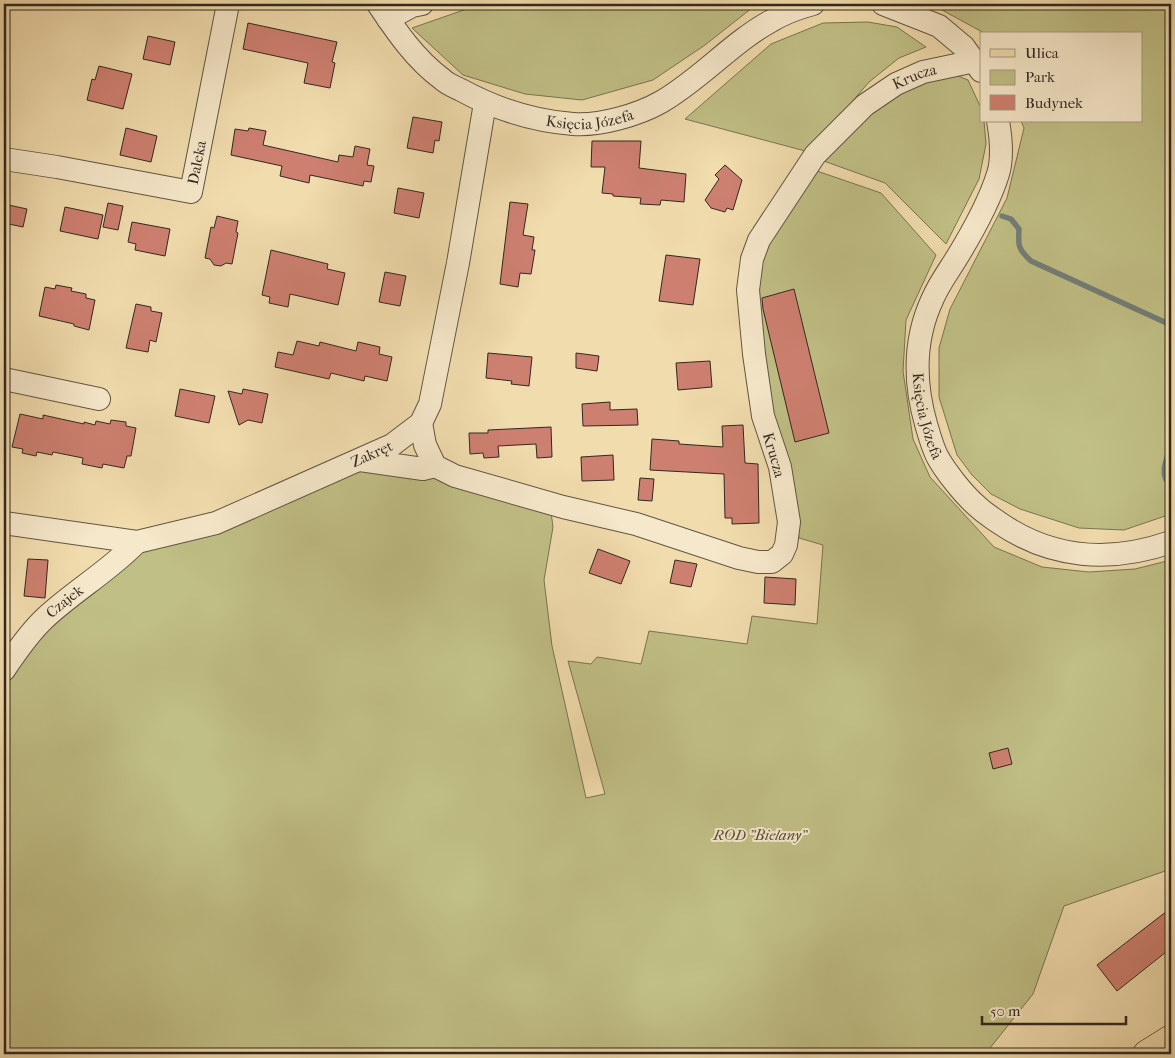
<svg xmlns="http://www.w3.org/2000/svg" width="1175" height="1058" viewBox="0 0 1175 1058" font-family="'IM FELL French Canon',serif">
<rect width="100%" height="100%" fill="#f1dcad"/>
<filter id="stains"><feTurbulence type="fractalNoise" baseFrequency=".004" numOctaves="4"/><feColorMatrix values="0 0 0 0 .2 0 0 0 0 .09 0 0 0 0 .02 0 0 0 .5 -.17"/></filter>
<radialGradient id="worn" r=".72"><stop offset=".6" stop-color="#630" stop-opacity="0"/><stop offset="1" stop-color="#630" stop-opacity=".3"/></radialGradient>
<g fill="#c0bf85" stroke="#797452">
<polygon points="481,4 757,4 705,45 653,80 582,100 525,94 463,75 412,28"/>
<polygon points="931,4 1171,4 1171,514 1124,530 1079,528 1020,509 991,494 972,475 957,455 939,397 939,348 950,309 1007,198 1024,128 1021,121 1141,121 1141,34 986,34"/>
<polygon points="868,22 897,27 926,47 899,58 869,82 809,152 685,119 771,44 823,23"/>
<polygon points="946,71 968,80 981,108 981,121 984,121 986,144 979,179 946,244 885,183 821,160 878,104"/>
<polygon points="817,171 881,193 936,255 906,320 903,371 913,439 930,477 994,547 1042,567 1089,572 1135,569 1171,560 1171,869 1064,906 1033,994 990,1048 989,1054 4,1054 4,680 24,647 148,545 359,469 437,476 551,512 553,527 544,580 552,646 586,798 605,794 568,661 591,664 597,657 641,664 649,631 747,644 752,616 817,624 823,545 799,538 793,485 770,416 757,287 761,258 774,229"/>
</g>
<g fill="none" stroke-linecap="round" stroke-linejoin="round">
<g stroke="#737f79" stroke-width="5.5">
<path d="M1002,216L1011,219L1019,229C1018,246 1018,249 1031,261L1171,325"/>
<path d="M1171,446C1167,458 1158,476 1171,485"/>
</g>
</g>
<g fill="#ce8070" stroke="#322820">
<polygon points="248,23 337,42 332,62 335,63 330,88 304,83 308,63 243,49"/>
<polygon points="148,36 175,42 170,65 143,59"/>
<polygon points="99,66 132,74 123,109 87,100 92,79 95,80"/>
<polygon points="413,117 442,122 439,141 435,140 433,153 407,148"/>
<polygon points="126,128 157,136 151,162 120,155"/>
<polygon points="249,128 266,131 263,145 338,162 339,155 353,157 355,146 370,149 367,165 374,166 371,182 364,181 363,186 310,175 309,183 280,176 282,166 231,155 235,129 248,131"/>
<polygon points="592,141 641,141 639,168 686,174 684,202 661,200 660,205 640,204 641,198 613,196 613,194 602,193 605,167 591,167"/>
<polygon points="725,165 742,180 733,210 727,208 725,212 711,208 705,200 719,179 715,175"/>
<polygon points="398,188 424,193 419,218 394,213"/>
<polygon points="510,202 528,204 523,235 534,237 532,250 535,250 531,274 520,273 518,287 500,284"/>
<polygon points="108,203 123,206 118,230 103,227"/>
<polygon points="4,204 27,209 23,227 4,223"/>
<polygon points="65,207 103,215 98,239 60,231"/>
<polygon points="217,216 238,221 236,232 238,233 232,264 226,263 221,266 214,265 210,259 205,258 211,227 214,228"/>
<polygon points="132,222 170,229 165,256 135,250 136,244 128,242"/>
<polygon points="271,250 328,264 327,269 345,273 338,305 290,294 288,307 269,303 270,297 262,295"/>
<polygon points="666,255 700,259 693,305 659,301"/>
<polygon points="385,272 406,276 400,306 379,302"/>
<polygon points="56,285 72,288 71,291 86,294 86,298 95,300 89,330 74,326 74,324 39,316 45,287 55,289"/>
<polygon points="794,289 829,433 795,442 763,309 762,298"/>
<polygon points="136,304 151,307 151,311 162,313 156,342 150,340 148,352 126,348"/>
<polygon points="297,341 319,346 320,342 356,351 358,342 380,347 379,354 392,357 387,381 365,376 364,381 331,373 329,379 275,367 278,352 293,355"/>
<polygon points="488,353 532,357 529,386 511,384 512,381 486,378"/>
<polygon points="576,353 599,356 597,371 576,368"/>
<polygon points="710,361 712,387 678,390 676,363"/>
<polygon points="180,389 215,396 209,423 175,416"/>
<polygon points="243,389 268,394 262,423 248,420 239,425 228,391 242,394"/>
<polygon points="610,402 610,410 637,409 638,425 583,426 582,404"/>
<polygon points="20,414 43,419 43,415 84,424 84,422 95,425 96,421 110,424 111,420 126,422 126,426 136,428 131,456 127,456 124,468 103,464 102,468 82,464 83,458 53,452 52,455 37,452 36,456 22,453 23,449 12,447"/>
<polygon points="743,425 745,463 758,464 759,523 732,524 732,518 725,518 724,474 650,470 652,439 679,441 679,444 723,447 722,426"/>
<polygon points="551,427 552,457 537,458 536,444 498,446 499,457 484,458 483,453 470,454 469,433 488,433 488,430"/>
<polygon points="613,455 614,480 582,481 581,457"/>
<polygon points="640,478 654,479 652,501 638,500"/>
<polygon points="598,549 630,561 621,584 589,573"/>
<polygon points="28,559 48,560 45,598 24,596"/>
<polygon points="675,560 697,564 691,587 670,583"/>
<polygon points="765,577 796,579 795,605 764,603"/>
<polygon points="1008,748 1012,764 993,769 989,753"/>
<polygon points="1171,908 1171,948 1117,991 1097,965"/>
</g>
<g fill="none" stroke-linecap="round" stroke-linejoin="round">
<g stroke="#625543" stroke-width="24">
<g id="minor">
<path id="s1" d="M378,4C396,31 415,59 442,79C447,84 455,87 461,90C496,109 534,121 573,124C600,126 638,115 661,102C701,79 731,43 771,21C784,13 798,8 813,4"/>
<polyline points="883,4 939,26 964,47 981,71"/>
<polyline points="388,19 412,6 422,4"/>
<path id="s2" d="M998,121C1001,138 1003,158 998,174C989,203 972,233 956,259C948,272 939,284 933,298C914,338 914,382 926,424C929,434 932,446 937,456C945,471 964,495 977,506C983,512 991,517 998,522C1051,559 1111,563 1171,542"/>
<path id="s3" d="M4,159L57,167L191,192L228,4"/>
<polyline points="4,379 99,399"/>
<path id="s4" d="M421,423L425,445L435,466L455,476L563,507L636,524L739,558L758,562H772L782,554L786,545L789,522L780,467L763,416L754,354L748,290L752,259L759,240L815,155L865,105L896,84L923,72L975,61"/>
<polyline points="360,460 423,469 435,466"/>
<path id="s5" d="M4,523L137,542L216,523L392,445L421,423L430,404L458,263L485,103"/>
<path id="s6" d="M4,670C16,652 29,633 45,618C74,591 109,571 137,542"/>
</g>
</g>
<g stroke="#322820" stroke-width="29">
<polyline id="major" points="1147,1054 1171,1039"/>
</g>
<use href="#minor" stroke="#f6e8ca" stroke-width="22"/>
<use href="#major" stroke="#f1dcad" stroke-width="28"/>
</g>
<g text-anchor="middle" dominant-baseline="central" stroke-width="4" stroke-linejoin="round" paint-order="stroke">
<g font-size="15" fill="#322820" stroke="#f6e8ca">
<text stroke="none"><textPath href="#s4" startOffset="961">Krucza</textPath></text>
<text stroke="none"><textPath href="#s1" startOffset="256">Księcia Józefa</textPath></text>
<text stroke="none"><textPath href="#s3" startOffset="220">Daleka</textPath></text>
<text stroke="none"><textPath href="#s2" startOffset="315">Księcia Józefa</textPath></text>
<text stroke="none"><textPath href="#s5" startOffset="386">Zakręt</textPath></text>
<text transform="translate(774 455) rotate(74)">Krucza</text>
<text stroke="none"><textPath href="#s6" startOffset="92">Czajek</textPath></text>
</g>
<g font-size="15" font-style="italic" fill="#564e39" stroke="#f6e8ca">
<text x="760" y="835">ROD "Bielany"</text>
</g>
</g>
<rect width="1175" height="1058" fill="none" stroke="#f1dcad" stroke-width="20"/>
<rect x="5" y="5" width="1165" height="1048" fill="none" stroke="#322820" stroke-width="2.5"/>
<rect x="10" y="10" width="1155" height="1038" fill="none" stroke="#322820"/>
<rect x="980" y="32" width="162" height="90" fill="#f6e8ca" stroke="#a89b86"/>
<rect x="990" y="49" width="25" height="8" fill="#f1dcad" stroke="#a89b86"/>
<text x="1025" y="58" font-size="15" fill="#322820">Ulica</text>
<rect x="990" y="70" width="25" height="15" fill="#c0bf85" stroke="#a89b86"/>
<text x="1025" y="82" font-size="15" fill="#322820">Park</text>
<rect x="990" y="95" width="25" height="15" fill="#ce8070" stroke="#a89b86"/>
<text x="1025" y="108" font-size="15" fill="#322820">Budynek</text>
<path d="M982 1016v8h144v-8" fill="none" stroke="#322820" stroke-width="2.5"/>
<text x="990" y="1016" font-size="15" fill="#322820" stroke="#f6e8ca" stroke-width="4" paint-order="stroke">50 m</text>
<rect width="100%" height="100%" filter="url(#stains)"/>
<rect width="100%" height="100%" fill="url(#worn)"/>
</svg>
